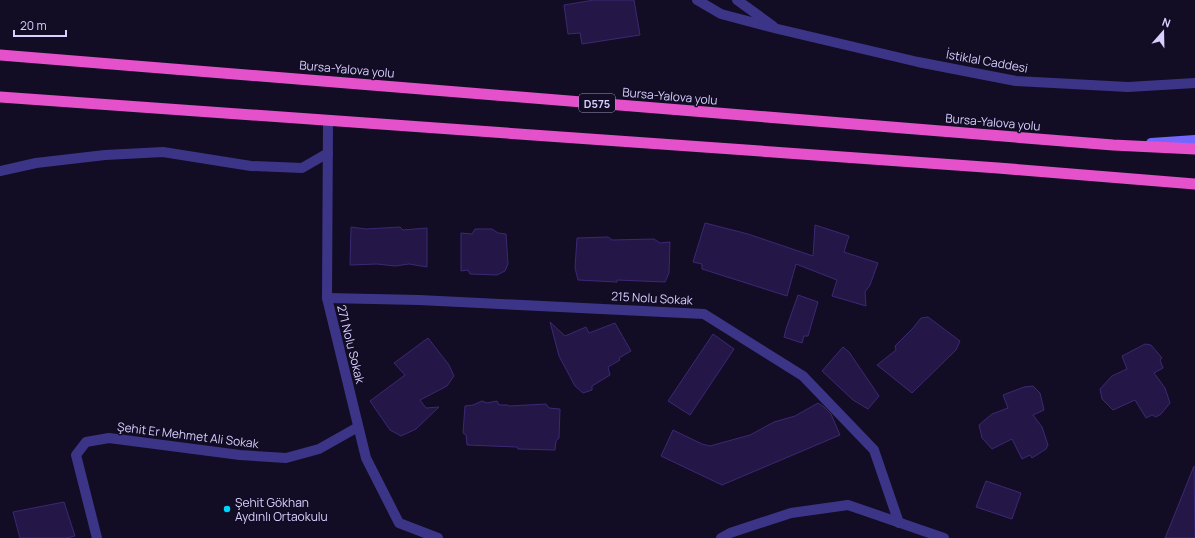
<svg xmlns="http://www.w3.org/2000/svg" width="1195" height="538" viewBox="0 0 1195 538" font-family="Manrope,sans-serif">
<rect width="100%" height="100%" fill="#120d24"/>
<g fill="#241747" stroke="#3c2874">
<polygon points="594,0 634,0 640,35 582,44 580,33 568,34 564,5"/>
<polygon points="705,223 748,234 813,256 815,225 849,236 844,252 878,263 870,285 865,292 866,306 832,296 837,280 796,264 787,296 702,269 702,264 693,262"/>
<polygon points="351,227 366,229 400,227 403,230 427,228 427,267 409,264 395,266 377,264 350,265"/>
<polygon points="475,229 492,229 498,233 506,234 508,264 505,271 497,275 470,274 468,270 461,271 461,233 472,234"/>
<polygon points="608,237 612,240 654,239 660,243 670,242 669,273 665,282 617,280 617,282 578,280 575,268 577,238"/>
<polygon points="798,295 818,302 808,336 804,336 802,343 784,337 786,329"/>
<polygon points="928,317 960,341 956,350 912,393 877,365 896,350 895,346 913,328 921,318"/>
<polygon points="550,322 565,336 586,327 589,333 615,323 631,351 619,358 620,360 608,367 610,375 592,386 592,390 583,393 575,386 559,356"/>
<polygon points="713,334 734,349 690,415 668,401"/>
<polygon points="428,338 449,365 454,376 447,386 420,400 426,408 439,407 416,429 401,436 390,430 370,401 405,375 394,363"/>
<polygon points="1145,344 1151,345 1162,358 1160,360 1163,368 1154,373 1165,388 1170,403 1161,414 1156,417 1152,415 1146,418 1135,400 1113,410 1102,399 1100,389 1112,376 1127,369 1122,356"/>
<polygon points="843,347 849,352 879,396 868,409 853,400 822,371"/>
<polygon points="1033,386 1040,393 1044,410 1033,415 1042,427 1048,445 1046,449 1032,458 1030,455 1022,459 1012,439 992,449 982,438 979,425 992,414 1008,408 1003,395 1024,387"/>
<polygon points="482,401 487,403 497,401 499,405 508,405 509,406 546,404 549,408 560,409 559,438 556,441 555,450 518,449 517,447 467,445 466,435 463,433 465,406 473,405"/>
<polygon points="818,403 824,407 831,414 840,435 722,485 661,456 673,430 702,444 710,446 750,435 774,422 795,416"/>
<polygon points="1194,466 1195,538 1165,538 1170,526"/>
<polygon points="986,481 1021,493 1012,519 976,507"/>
<polygon points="64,502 75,536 66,538 20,538 13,512"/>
</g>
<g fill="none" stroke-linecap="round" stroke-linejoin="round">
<g stroke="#3c3587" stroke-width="10">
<polyline points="697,0 721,14 778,29 918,62 1016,81 1128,87 1195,83"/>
<polyline points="737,0 773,26"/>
<polyline points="328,120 327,298 366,458 399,523 438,538"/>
<polyline points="0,171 36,163 105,155 163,152 251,166 302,168 328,153"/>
<polyline points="327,298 419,300 704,314 803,376 874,450 899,523"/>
<polyline points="97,538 76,455 86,442 109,438 240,455 286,458 319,449 358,427"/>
<polyline points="721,538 730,533 791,513 848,505 944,538"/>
</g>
<polyline stroke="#7467ff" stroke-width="10" points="1151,143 1195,140"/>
<g stroke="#e451cb" stroke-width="11">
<polyline points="0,55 1113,145 1195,149"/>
<polyline points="0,97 998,168 1195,184"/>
</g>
</g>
<circle fill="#00d3fb" stroke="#120d24" stroke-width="1.5" cx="227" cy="509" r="4"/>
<g text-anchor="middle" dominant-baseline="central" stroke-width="3" stroke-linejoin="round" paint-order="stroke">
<rect fill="#120d24" stroke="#9d96bd" stroke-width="1" x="579" y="94" width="36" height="18" rx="3"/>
<g font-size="11" font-weight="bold" fill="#d8d0ff">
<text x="597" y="103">D575</text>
</g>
<g font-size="12" fill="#d8d0ff" stroke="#120d24">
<text transform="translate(987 61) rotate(10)">İstiklal Caddesi</text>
<text transform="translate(347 69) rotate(5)">Bursa-Yalova yolu</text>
<text transform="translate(670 96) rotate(5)">Bursa-Yalova yolu</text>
<text transform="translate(993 122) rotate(5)">Bursa-Yalova yolu</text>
<text transform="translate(652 298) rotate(3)">215 Nolu Sokak</text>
<text transform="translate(351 344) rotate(76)">271 Nolu Sokak</text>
<text transform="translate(188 435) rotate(7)">Şehit Er Mehmet Ali Sokak</text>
</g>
<g font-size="12" fill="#d8d0ff" stroke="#120d24" text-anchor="start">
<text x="235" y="502">Şehit Gökhan<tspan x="235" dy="14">Aydınlı Ortaokulu</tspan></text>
</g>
</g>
<g transform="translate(1163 32) rotate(20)" stroke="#120d24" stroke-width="3" paint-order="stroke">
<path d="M0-3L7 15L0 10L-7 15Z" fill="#d8d0ff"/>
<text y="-6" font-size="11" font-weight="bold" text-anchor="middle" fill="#d8d0ff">N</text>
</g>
<path d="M14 30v6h52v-6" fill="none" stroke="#d8d0ff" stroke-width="2"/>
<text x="20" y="30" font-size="12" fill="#d8d0ff" stroke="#120d24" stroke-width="3" paint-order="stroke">20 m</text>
</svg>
